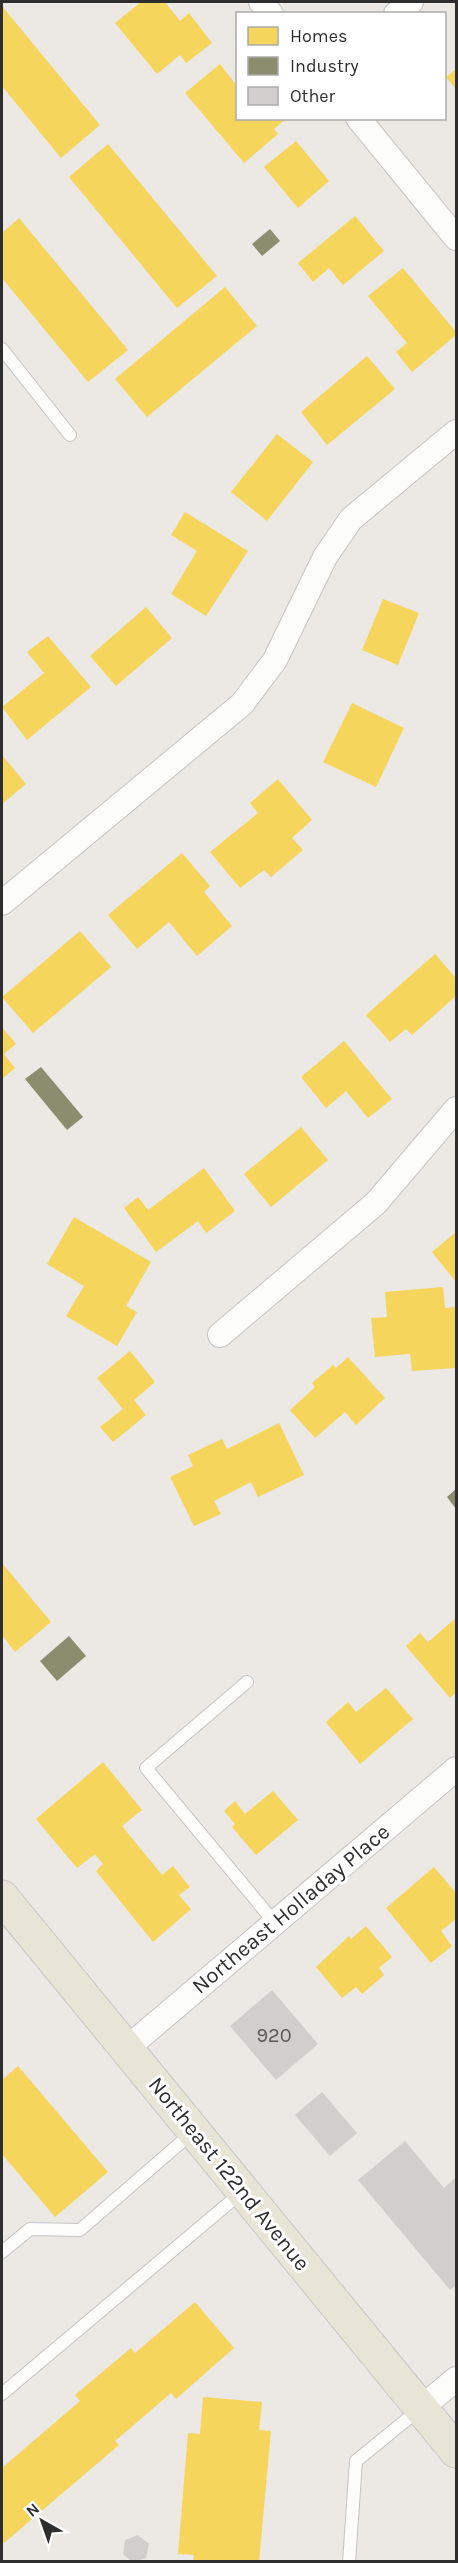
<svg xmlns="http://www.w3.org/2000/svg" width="458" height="2563" viewBox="0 0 458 2563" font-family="Karla,sans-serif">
<rect width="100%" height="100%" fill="#ece8e4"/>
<g fill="#f6d55c">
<polygon points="141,2 165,2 180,21 189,13 212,43 186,63 180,55 157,74 115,23"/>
<polygon points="2,6 100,125 61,158 2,86"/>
<polygon points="220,64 237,86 237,118 287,118 274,129 278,134 244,163 185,93"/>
<polygon points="456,69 456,89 446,77"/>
<polygon points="296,141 329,181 298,208 264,167"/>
<polygon points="108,144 217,276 177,308 69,177"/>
<polygon points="355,216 384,251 343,285 329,268 313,282 298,263"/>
<polygon points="19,218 128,350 88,382 2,278 2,233"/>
<polygon points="403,268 456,332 456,335 412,372 396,352 407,343 368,296"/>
<polygon points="225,287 257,326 147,417 115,379"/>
<polygon points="367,356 395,389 327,445 301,412"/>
<polygon points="277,434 313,462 267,521 231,492"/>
<polygon points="185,512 248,551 206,616 171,594 197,551 171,535"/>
<polygon points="383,599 419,613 398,665 362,650"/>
<polygon points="146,607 172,638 116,686 90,656"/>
<polygon points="48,636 91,687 27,740 2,707 44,673 27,652"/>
<polygon points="352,703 404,728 376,787 323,762"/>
<polygon points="2,755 26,784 2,804"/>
<polygon points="278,779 312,820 292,838 303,850 271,877 264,870 240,888 210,852 258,813 250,803"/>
<polygon points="182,853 210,886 204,892 232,926 197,956 169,922 137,949 108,915"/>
<polygon points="80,931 111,967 33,1033 2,997"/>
<polygon points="435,954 456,978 456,996 412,1035 406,1029 390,1042 366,1015"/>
<polygon points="2,1027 16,1044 4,1054 15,1068 2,1079"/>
<polygon points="344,1041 392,1099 368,1118 346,1091 326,1108 301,1077"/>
<polygon points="301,1127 328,1160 271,1207 244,1174"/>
<polygon points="204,1168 235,1211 206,1233 198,1221 156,1252 124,1208 138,1197 148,1210"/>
<polygon points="74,1217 151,1262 126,1306 137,1312 117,1346 66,1316 84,1286 47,1264"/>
<polygon points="456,1232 456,1282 432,1252"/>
<polygon points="443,1287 445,1308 456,1307 456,1368 412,1371 410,1354 375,1357 371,1318 387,1317 385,1292"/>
<polygon points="130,1351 155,1382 134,1400 146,1415 113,1442 100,1427 123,1409 97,1378"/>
<polygon points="348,1357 385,1398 356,1425 345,1412 315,1438 290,1410 315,1387 312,1383 333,1365 336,1368"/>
<polygon points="279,1423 304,1475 258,1497 251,1482 214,1501 221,1514 194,1526 170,1477 193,1466 188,1455 222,1439 227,1449"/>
<polygon points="2,1563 51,1622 15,1652 2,1635"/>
<polygon points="456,1618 456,1692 450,1698 406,1646 420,1633 428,1642"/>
<polygon points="386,1688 413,1719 360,1764 326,1722 348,1702 356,1712"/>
<polygon points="103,1762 142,1810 122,1826 162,1875 173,1866 190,1887 179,1895 191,1909 153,1942 96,1871 103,1864 95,1854 77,1868 36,1819"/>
<polygon points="273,1791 298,1820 256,1855 232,1827 235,1824 224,1811 235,1801 245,1814"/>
<polygon points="434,1867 456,1893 456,1919 441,1931 452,1946 431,1963 386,1908"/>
<polygon points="366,1926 392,1957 379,1968 384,1975 362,1994 356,1987 342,1998 316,1967 349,1936 351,1939"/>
<polygon points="18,2066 108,2172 55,2217 2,2154 2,2080"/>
<polygon points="195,2302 234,2348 176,2399 171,2393 115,2441 119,2445 4,2543 2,2540 2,2468 80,2401 75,2395 131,2348 135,2353"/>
<polygon points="203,2397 262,2402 259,2430 271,2431 259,2562 193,2562 194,2555 178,2554 188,2433 200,2434"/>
</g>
<g fill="#8c8c6e">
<polygon points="270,229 280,241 262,256 252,244"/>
<polygon points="41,1067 83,1117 67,1130 25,1079"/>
<polygon points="456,1489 456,1509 447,1497"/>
<polygon points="69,1636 86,1656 57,1681 40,1661"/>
</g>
<g fill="#d1cecb">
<polygon points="272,1990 318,2044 276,2080 230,2026"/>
<polygon points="322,2092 357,2133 330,2156 295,2115"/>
<polygon points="405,2141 444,2188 456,2177 456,2285 450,2290 358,2180"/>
<polygon points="138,2535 149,2544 146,2558 132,2562 123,2554 125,2540"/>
</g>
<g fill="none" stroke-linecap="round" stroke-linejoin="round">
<g stroke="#c5c4c5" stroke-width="14">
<g id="lane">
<polyline points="2,349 70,435"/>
<polyline points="247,1682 146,1768 275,1923"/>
<polyline points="2,2252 30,2229 80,2230 193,2132"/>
<polyline points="2,2394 242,2192"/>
<polyline points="349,2562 356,2461 421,2408"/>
</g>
</g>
<g stroke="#c5c4c5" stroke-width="26">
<g id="street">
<polyline points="261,2 271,14"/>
<polyline points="396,14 411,2"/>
<polyline points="358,118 456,238"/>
<polyline points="2,903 242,704 275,660 325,557 351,519 456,432"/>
<polyline points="220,1335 376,1203 456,1109"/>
<polyline points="126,2049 456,1769"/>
<polyline points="421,2408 456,2379"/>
</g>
</g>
<g stroke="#c6c5c4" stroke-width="35">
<polyline id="primary" points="2,1897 456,2451"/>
</g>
<use href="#lane" stroke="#fcfcfb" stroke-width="12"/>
<use href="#street" stroke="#fcfcfb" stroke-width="24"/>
<use href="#primary" stroke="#e8e4d6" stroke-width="33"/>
</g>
<g text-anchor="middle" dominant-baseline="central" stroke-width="6" stroke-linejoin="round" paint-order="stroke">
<g font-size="20" fill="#585857">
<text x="274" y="2035">920</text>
</g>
<g font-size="22" fill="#2e2e2e" stroke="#fff">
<text transform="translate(291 1909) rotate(-40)">Northeast Holladay Place</text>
<text transform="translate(229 2174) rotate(51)">Northeast 122nd Avenue</text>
</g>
</g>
<rect width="458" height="2563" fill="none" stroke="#2e2e2e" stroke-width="6"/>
<rect x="236" y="12" width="210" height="108" fill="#ffffff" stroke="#ababab" stroke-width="1.5"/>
<rect x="248" y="27" width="30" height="18" fill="#f6d55c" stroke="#ababab" stroke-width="1.5"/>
<text x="290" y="42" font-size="18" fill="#2e2e2e">Homes</text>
<rect x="248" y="57" width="30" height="18" fill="#8c8c6e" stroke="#ababab" stroke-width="1.5"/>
<text x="290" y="72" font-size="18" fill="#2e2e2e">Industry</text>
<rect x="248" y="87" width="30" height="18" fill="#d1cecb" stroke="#ababab" stroke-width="1.5"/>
<text x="290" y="102" font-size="18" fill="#2e2e2e">Other</text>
<g transform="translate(42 2521) rotate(320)" stroke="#ffffff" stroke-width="4.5" paint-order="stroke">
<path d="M0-4.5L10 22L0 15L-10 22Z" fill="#2e2e2e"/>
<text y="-9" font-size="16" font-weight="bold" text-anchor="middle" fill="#2e2e2e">N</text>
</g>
</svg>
